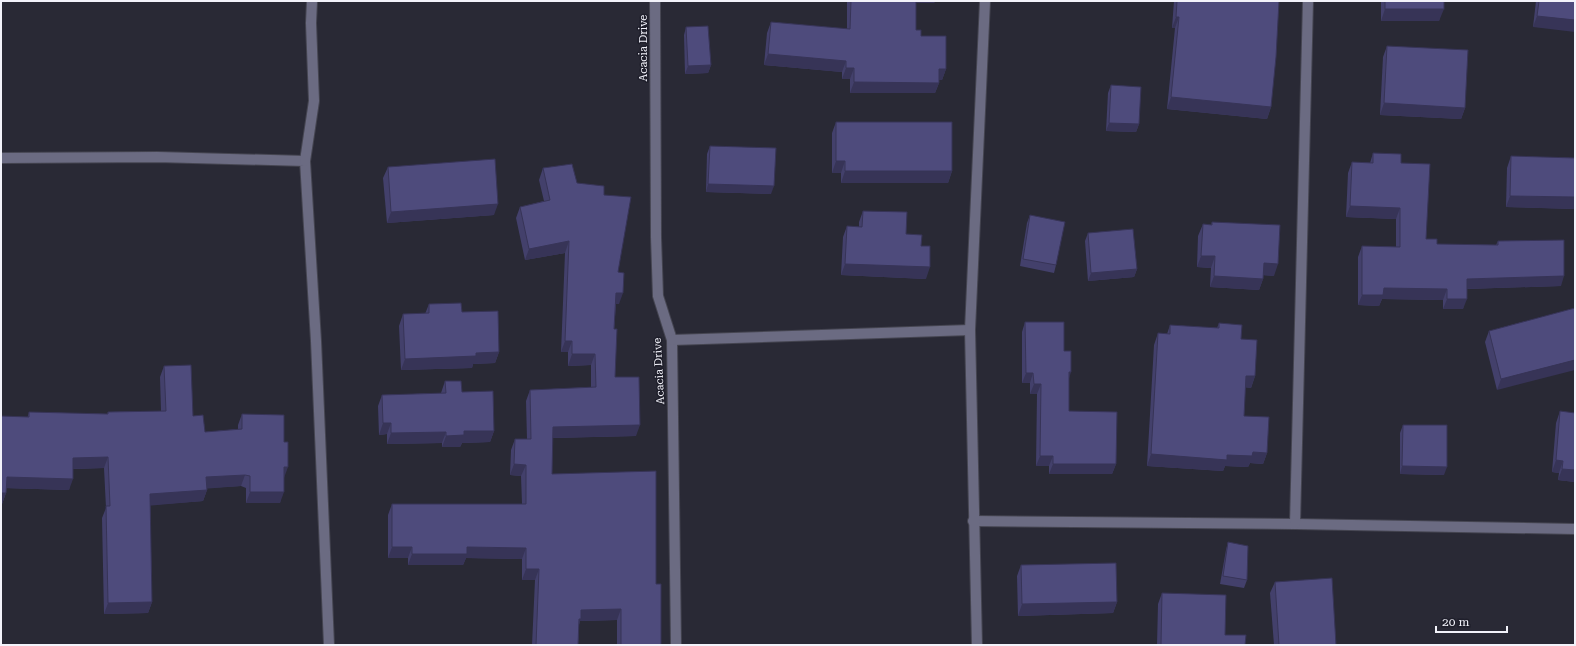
<svg xmlns="http://www.w3.org/2000/svg" width="1576" height="646" viewBox="0 0 1576 646" font-family="'Roboto Serif',serif">
<rect width="100%" height="100%" fill="#292935"/>
<g fill="none" stroke-linecap="round" stroke-linejoin="round">
<g stroke="#454551" stroke-width="12">
<g id="minor">
<polyline points="655,1 656,237 658,296 672,340 676,645"/>
<polyline points="1,158 157,157 305,161 316,341 329,645"/>
<polyline points="305,161 314,101 311,23 312,1"/>
<polyline points="672,340 970,330"/>
<polyline points="973,521 1295,524 1575,529"/>
<polyline points="1295,524 1308,1"/>
<polyline points="977,645 970,330 985,1"/>
</g>
</g>
<use href="#minor" stroke="#6b6b82" stroke-width="10"/>
</g>
<g fill="#43406b">
<polygon points="847,1 935,1 934,3 916,3 916,30 921,36 946,69 942,80 939,80 939,83 935,93 850,93 850,79 842,79 842,72 764,65 767,33 771,22 847,29"/>
<polygon points="1174,1 1279,1 1271,107 1267,119 1167,109 1175,28 1172,28"/>
<polygon points="1381,1 1444,1 1439,21 1381,21"/>
<polygon points="1536,1 1575,1 1533,27"/>
<polygon points="686,27 711,65 708,73 685,74 684,35"/>
<polygon points="1387,46 1465,108 1461,119 1380,115 1383,57"/>
<polygon points="1111,85 1139,124 1136,132 1106,131 1108,93"/>
<polygon points="836,122 952,171 948,183 841,183 841,173 832,173 832,133"/>
<polygon points="710,146 771,194 706,192 707,154"/>
<polygon points="1373,153 1401,163 1426,239 1437,244 1496,245 1498,241 1561,286 1467,289 1463,309 1443,309 1443,300 1382,299 1379,306 1358,305 1358,257 1362,246 1396,247 1396,219 1346,217 1348,173 1352,162 1370,163"/>
<polygon points="1511,156 1575,158 1575,209 1506,207 1507,168"/>
<polygon points="388,167 494,215 387,223 383,178"/>
<polygon points="543,168 604,195 618,272 619,304 616,304 614,329 615,377 636,436 552,438 552,474 656,584 661,645 617,645 617,620 580,621 579,625 578,645 532,645 535,580 522,580 522,559 466,558 463,565 408,565 408,558 388,558 388,515 392,504 522,504 521,476 510,475 511,450 515,439 527,439 526,401 530,390 591,387 591,365 568,366 568,352 561,352 565,253 525,260 516,218 520,207 544,201 539,180"/>
<polygon points="863,211 906,234 926,279 841,275 843,237 847,226 859,227 859,222"/>
<polygon points="1030,215 1056,265 1054,273 1020,266 1027,223"/>
<polygon points="1212,222 1274,276 1263,275 1263,279 1259,290 1210,287 1211,268 1197,267 1198,236 1203,224 1211,225"/>
<polygon points="1088,233 1137,269 1134,277 1088,281 1085,241"/>
<polygon points="429,304 462,312 499,352 495,363 473,364 472,368 401,370 399,326 403,314 425,314"/>
<polygon points="1575,308 1497,390 1485,342 1489,331"/>
<polygon points="1025,322 1064,351 1069,379 1069,411 1116,464 1112,474 1049,474 1049,466 1036,466 1037,394 1030,394 1030,383 1022,383 1022,332"/>
<polygon points="1219,323 1241,339 1255,376 1251,388 1245,387 1244,416 1267,453 1263,464 1250,463 1248,467 1225,466 1223,471 1147,466 1154,345 1158,333 1167,334 1170,325 1217,328"/>
<polygon points="164,366 193,416 205,432 238,429 238,425 242,414 284,478 280,503 246,503 246,488 241,486 207,488 207,490 203,501 150,505 152,602 148,613 104,614 102,518 106,508 104,468 73,469 69,490 6,488 6,493 2,504 1,504 29,412 107,414 108,412 161,411 160,377"/>
<polygon points="445,381 462,392 494,431 490,442 462,443 460,447 442,447 442,443 387,444 387,434 379,435 378,406 382,395 441,393"/>
<polygon points="1560,411 1575,482 1558,480 1559,473 1552,472 1556,423"/>
<polygon points="1403,425 1444,475 1400,474 1400,433"/>
<polygon points="1228,542 1247,580 1244,588 1220,584 1226,550"/>
<polygon points="1021,565 1117,602 1113,613 1018,616 1017,576"/>
<polygon points="1275,582 1336,645 1274,645 1270,593"/>
<polygon points="1162,593 1225,635 1245,645 1157,645 1158,604"/>
</g>
<g fill="#373457">
<polygon points="913,1 935,1 934,3 913,3"/>
<polygon points="1385,9 1444,9 1439,21 1381,21"/>
<polygon points="1537,16 1575,20 1575,32 1533,27"/>
<polygon points="1176,17 1179,17 1175,28 1172,28"/>
<polygon points="768,54 846,61 842,72 764,65"/>
<polygon points="711,65 708,73 685,74 688,66"/>
<polygon points="846,68 854,68 850,79 842,79"/>
<polygon points="939,69 946,69 942,80 935,80"/>
<polygon points="854,82 939,83 935,93 850,93"/>
<polygon points="1171,97 1271,107 1267,119 1167,109"/>
<polygon points="1384,103 1465,108 1461,119 1380,115"/>
<polygon points="1109,123 1139,124 1136,132 1106,131"/>
<polygon points="836,161 845,161 841,173 832,173"/>
<polygon points="845,171 952,171 948,183 841,183"/>
<polygon points="708,184 774,186 771,194 706,192"/>
<polygon points="1510,196 1575,197 1575,209 1506,207"/>
<polygon points="498,204 494,215 387,223 391,212"/>
<polygon points="1350,206 1400,208 1396,219 1346,217"/>
<polygon points="569,241 565,253 525,260 529,249"/>
<polygon points="1201,256 1215,256 1211,268 1197,267"/>
<polygon points="1264,263 1278,264 1274,276 1260,275"/>
<polygon points="845,264 930,267 926,279 841,275"/>
<polygon points="1137,269 1134,277 1088,281 1091,273"/>
<polygon points="1214,276 1263,279 1259,290 1210,287"/>
<polygon points="1564,276 1561,286 1463,289 1467,279"/>
<polygon points="1384,288 1447,289 1443,300 1382,299 1379,306 1358,305 1362,295"/>
<polygon points="616,293 623,293 619,304 612,304"/>
<polygon points="1447,299 1467,299 1463,309 1443,309"/>
<polygon points="565,341 572,341 568,352 561,352"/>
<polygon points="499,352 495,363 473,364 472,368 401,370 405,359 476,353"/>
<polygon points="572,354 595,354 591,365 568,366"/>
<polygon points="1575,360 1575,370 1497,390 1501,379"/>
<polygon points="1069,372 1071,372 1068,382"/>
<polygon points="1026,373 1033,373 1030,383 1022,383"/>
<polygon points="1246,376 1255,376 1251,388 1242,387"/>
<polygon points="1034,384 1041,384 1037,394 1030,394"/>
<polygon points="383,423 391,423 387,434 379,435"/>
<polygon points="640,425 636,436 549,438 553,427"/>
<polygon points="464,431 494,431 490,442 462,443 460,447 442,447 446,436"/>
<polygon points="446,432 442,443 387,444 391,433"/>
<polygon points="1253,452 1267,453 1263,464 1250,463 1248,467 1225,466 1223,471 1147,466 1151,454 1227,455"/>
<polygon points="1040,456 1053,456 1049,466 1036,466"/>
<polygon points="108,457 104,468 69,469 73,458"/>
<polygon points="1556,460 1563,461 1559,473 1552,472"/>
<polygon points="514,464 526,465 521,476 510,475"/>
<polygon points="1053,464 1116,464 1112,474 1049,474"/>
<polygon points="1402,466 1447,467 1444,475 1400,474"/>
<polygon points="284,467 288,467 284,478"/>
<polygon points="1562,469 1575,470 1575,482 1558,480"/>
<polygon points="245,475 241,486 202,489 206,477"/>
<polygon points="7,477 73,479 69,490 3,488"/>
<polygon points="207,490 203,501 146,506 150,494"/>
<polygon points="250,492 284,492 280,503 246,503"/>
<polygon points="1,493 6,493 2,504 1,504"/>
<polygon points="392,547 412,547 408,558 388,558"/>
<polygon points="467,547 526,548 522,559 466,558 463,565 408,565 412,554"/>
<polygon points="526,569 539,569 535,580 522,580"/>
<polygon points="152,602 148,613 104,614 108,603"/>
<polygon points="1117,602 1113,613 1018,616 1022,604"/>
<polygon points="621,609 617,620 580,621 577,631 581,610"/>
</g>
<g fill="#4e4b7c" stroke="#373457">
<polygon points="851,1 916,1 916,30 921,30 921,36 946,36 946,69 939,69 939,83 854,82 854,68 846,68 846,61 768,54 771,22 850,29"/>
<polygon points="1177,1 1279,1 1276,57 1271,107 1171,97 1179,17 1176,17"/>
<rect x="1385" y="1" width="59" height="8"/>
<polygon points="1539,1 1575,1 1575,20 1537,16"/>
<polygon points="708,26 711,65 688,66 686,27"/>
<polygon points="1387,46 1468,50 1465,108 1384,103"/>
<polygon points="1111,85 1141,87 1139,124 1109,123"/>
<polygon points="836,122 952,122 952,171 845,171 845,161 836,161"/>
<polygon points="710,146 776,148 774,186 708,184"/>
<polygon points="1373,153 1401,154 1401,163 1430,164 1426,239 1437,239 1437,244 1498,245 1498,241 1564,240 1564,276 1467,279 1467,299 1447,299 1447,289 1384,288 1383,295 1362,295 1362,246 1400,247 1400,208 1350,206 1352,162 1373,163"/>
<polygon points="1511,156 1575,158 1575,197 1510,196"/>
<polygon points="495,159 498,204 391,212 388,167"/>
<polygon points="572,164 577,183 604,186 604,195 631,197 618,272 624,273 623,293 616,293 614,329 617,329 615,377 639,377 640,425 553,427 552,474 656,471 656,584 661,584 661,645 621,645 621,609 581,610 581,619 579,619 578,645 536,645 539,569 526,569 526,548 467,547 467,554 412,554 412,547 392,547 392,504 526,504 526,465 514,464 515,439 531,439 530,390 596,387 595,354 572,354 572,341 565,341 569,241 529,249 520,207 550,200 543,168"/>
<polygon points="863,211 907,212 906,234 922,235 921,246 930,246 930,267 845,264 847,226 862,227"/>
<polygon points="1030,215 1065,222 1056,265 1023,259"/>
<polygon points="1212,222 1280,225 1278,264 1264,263 1263,279 1214,276 1215,256 1201,256 1203,224 1212,225"/>
<polygon points="1133,229 1137,269 1091,273 1088,233"/>
<polygon points="461,303 462,312 498,311 499,352 476,353 476,356 405,359 403,314 429,313 429,304"/>
<polygon points="1575,308 1575,360 1501,379 1489,331"/>
<polygon points="1025,322 1064,322 1064,351 1071,351 1071,372 1069,372 1069,411 1117,412 1116,464 1053,464 1053,456 1040,456 1041,384 1034,384 1033,373 1026,373"/>
<polygon points="1219,323 1242,325 1241,339 1257,340 1255,376 1246,376 1244,416 1269,417 1267,453 1253,452 1252,456 1227,455 1227,460 1151,454 1158,333 1170,334 1170,325 1219,328"/>
<polygon points="191,365 193,416 203,415 205,432 242,429 242,414 284,415 284,442 288,442 288,467 284,467 284,492 250,492 250,476 245,475 206,477 207,490 150,494 152,602 108,603 106,506 110,506 108,457 73,458 73,479 7,477 6,493 1,493 1,416 29,417 29,412 108,414 108,412 166,411 164,366"/>
<polygon points="445,381 461,381 462,392 493,391 494,431 464,431 464,435 446,436 446,432 391,433 391,423 383,423 382,395 446,393"/>
<polygon points="1560,411 1575,413 1575,470 1562,469 1563,461 1556,460"/>
<polygon points="1403,425 1447,425 1447,467 1402,466"/>
<polygon points="1228,542 1248,546 1247,580 1223,576"/>
<polygon points="1116,563 1117,602 1022,604 1021,565"/>
<polygon points="1332,578 1336,645 1279,645 1275,582"/>
<polygon points="1162,593 1226,595 1225,635 1246,635 1245,645 1161,645"/>
</g>
<g text-anchor="middle" dominant-baseline="central" stroke-width="3" stroke-linejoin="round" paint-order="stroke">
<g font-size="11" fill="#f2f2fa" stroke="#1f1f2b">
<text transform="translate(643 48) rotate(-90)">Acacia Drive</text>
<text transform="translate(659 371) rotate(-93)">Acacia Drive</text>
</g>
</g>
<rect width="1576" height="646" fill="none" stroke="#f2f2fa" stroke-width="4"/>
<path d="M1436 626v6h71v-6" fill="none" stroke="#f2f2fa" stroke-width="2"/>
<text x="1442" y="626" font-size="12" fill="#f2f2fa" stroke="#1f1f2b" stroke-width="3" paint-order="stroke">20 m</text>
</svg>
